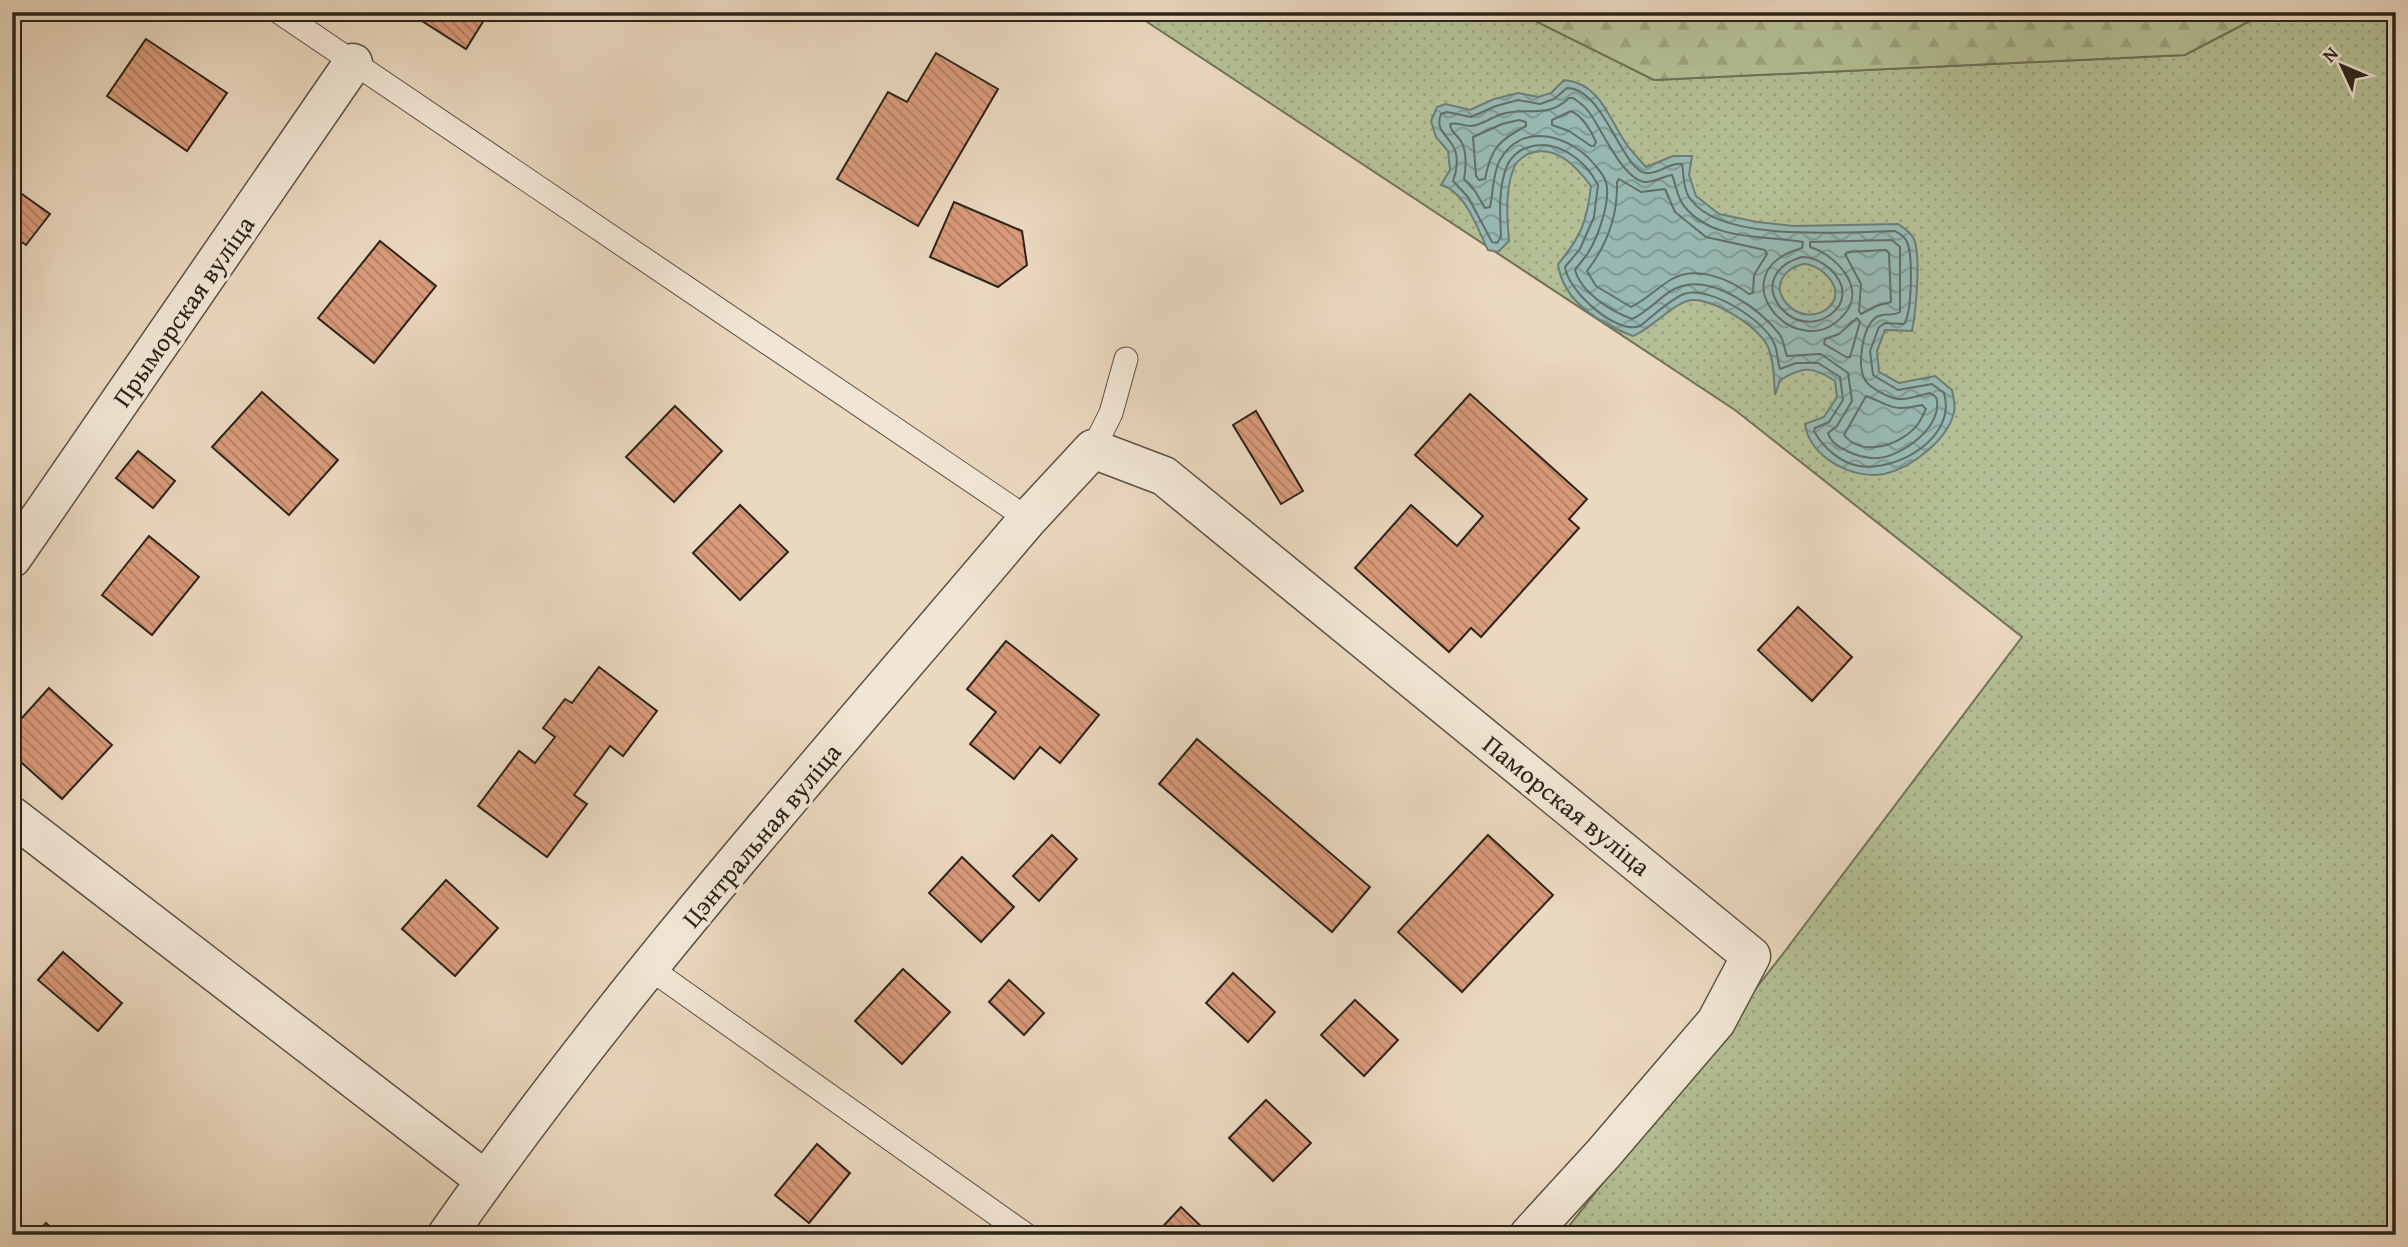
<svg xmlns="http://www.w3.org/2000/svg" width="2408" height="1247" viewBox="0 0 2408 1247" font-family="'Gentium Book Plus',serif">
<defs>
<pattern id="green-dots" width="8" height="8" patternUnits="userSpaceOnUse" patternTransform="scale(1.75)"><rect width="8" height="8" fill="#b4bf95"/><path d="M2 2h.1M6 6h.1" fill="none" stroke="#9ba480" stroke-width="1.8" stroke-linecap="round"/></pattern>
<pattern id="forest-firs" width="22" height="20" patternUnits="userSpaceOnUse" patternTransform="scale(1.75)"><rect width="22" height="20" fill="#b4bf95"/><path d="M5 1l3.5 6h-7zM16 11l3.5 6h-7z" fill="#9ba480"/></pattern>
<pattern id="water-waves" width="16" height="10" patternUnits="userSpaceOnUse" patternTransform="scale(1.75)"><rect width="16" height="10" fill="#98b9b3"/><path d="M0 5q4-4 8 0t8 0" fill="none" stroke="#7c9691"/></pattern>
<pattern id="building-back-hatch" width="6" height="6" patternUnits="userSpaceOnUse" patternTransform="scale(1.75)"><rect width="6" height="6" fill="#d99a7a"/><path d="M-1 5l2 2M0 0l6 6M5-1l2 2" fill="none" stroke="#b07d63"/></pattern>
</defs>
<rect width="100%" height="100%" fill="#ead8bf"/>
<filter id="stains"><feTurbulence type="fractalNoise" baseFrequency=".00286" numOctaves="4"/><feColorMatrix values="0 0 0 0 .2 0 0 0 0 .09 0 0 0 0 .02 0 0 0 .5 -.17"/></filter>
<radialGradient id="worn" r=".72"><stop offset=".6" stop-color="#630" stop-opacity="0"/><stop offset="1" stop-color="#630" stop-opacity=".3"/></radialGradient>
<polygon fill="url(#green-dots)" stroke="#707258" stroke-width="2" points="1132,12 1517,12 1654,80 2185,55 2267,12 2396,12 2396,1235 1562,1235 1782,955 2022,637 1735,410"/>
<polygon fill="url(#forest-firs)" stroke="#707258" stroke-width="2" points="1517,12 2267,12 2185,55 1654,80"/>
<path fill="url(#water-waves)" stroke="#6d7d77" stroke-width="2" fill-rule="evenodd" d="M1564,80C1601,83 1609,120 1627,145C1633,153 1640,160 1646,167L1673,156H1692L1689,175L1696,196L1719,214L1757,222L1793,226L1898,224C1904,228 1910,231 1914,239C1921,256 1916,312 1912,331L1885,330L1877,351L1879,372L1899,383L1935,376L1952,390C1953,396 1956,406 1954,412C1948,440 1911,468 1884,474C1853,480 1809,457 1805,424L1824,417L1837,397L1835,381C1812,366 1804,366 1780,380L1775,395C1774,380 1774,360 1768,347C1760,327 1708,294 1687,301C1668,307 1653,328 1633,336C1599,323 1563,302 1558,264C1581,237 1587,221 1591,186C1576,166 1555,143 1528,154C1522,157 1515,163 1513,170C1505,192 1507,217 1509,241L1498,252L1488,250C1477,228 1466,192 1441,185L1450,170L1448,151L1436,137L1431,121L1437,107L1446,104L1470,110L1494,99L1518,93L1538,97L1551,93ZM1803,264C1811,264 1816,267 1823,272C1858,301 1810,331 1787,304C1771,286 1784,269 1803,264Z"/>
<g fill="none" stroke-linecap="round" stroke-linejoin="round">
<g stroke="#626e68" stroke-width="2">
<path d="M1567,88C1604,88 1622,171 1646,173C1658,175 1669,162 1682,164C1684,175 1683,190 1691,200C1723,243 1846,232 1895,231C1900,234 1905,236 1907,242C1913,255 1912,314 1904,324L1885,323L1879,327L1870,351L1873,375L1898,390L1932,384L1944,393C1957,437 1898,472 1859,466C1840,463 1823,447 1814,431L1815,428L1829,422L1843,400L1840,377L1818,363H1796L1780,369C1777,361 1778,351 1774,343C1764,320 1709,285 1684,294C1669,300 1653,316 1640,326C1616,335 1568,291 1565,267L1580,249L1594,217L1598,185C1585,159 1555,137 1526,148C1519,150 1510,158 1507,166C1498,188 1500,214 1501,237L1497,243L1492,242L1468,197L1453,181C1457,171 1459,156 1453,146C1446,134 1435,129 1441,114L1447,112L1471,117L1496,106L1518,100L1540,104L1554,99Z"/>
<path d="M1569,98H1573C1579,102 1585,106 1589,112C1601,128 1624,182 1646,182C1655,182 1664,176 1672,175C1676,184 1677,198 1684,206C1713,242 1763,235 1803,242L1802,248C1713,273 1800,372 1846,312C1866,286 1834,254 1810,247V242L1892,240L1900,247V312C1892,317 1883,312 1875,318C1862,329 1857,366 1865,380C1870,388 1889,398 1898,399C1908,400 1920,395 1930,393L1936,397C1945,425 1903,456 1878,458C1866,459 1857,456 1847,451C1838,446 1831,443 1828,433L1837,426L1852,401L1848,373L1821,354L1787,356C1784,349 1784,341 1780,335C1761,310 1715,276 1682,286C1664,291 1650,311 1632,319C1611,311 1581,293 1575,270C1579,264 1584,259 1588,253C1598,237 1611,201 1606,182C1604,175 1598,169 1594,164C1571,136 1522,120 1500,160C1493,172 1493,193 1490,207L1485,208L1475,191L1464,179C1466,169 1467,153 1462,143C1458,135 1450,132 1450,124C1457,122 1463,126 1471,126C1482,125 1492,117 1502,114C1528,106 1546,120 1569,98Z"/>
<path d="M1571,111C1582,116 1591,130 1596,142L1594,146H1591L1569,131L1552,125V120Z"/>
<path d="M1519,120L1526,122V126C1499,140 1491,148 1485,179L1479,180L1476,176L1473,137L1502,124Z"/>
<path d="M1619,179L1641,192L1665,189L1675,212L1706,237L1765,250L1767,254L1754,275L1753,293L1749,294C1729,279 1696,265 1672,279C1658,287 1646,300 1631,307L1596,286L1587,271C1607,245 1618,215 1617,182Z"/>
<polygon points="1886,250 1889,253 1891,302 1876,306 1861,314 1859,311 1861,284 1845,254 1848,252"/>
<path d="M1802,257C1813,257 1821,261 1830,269C1868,304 1810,342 1782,309C1762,286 1776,264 1802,257Z"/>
<polygon points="1857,318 1860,322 1850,357 1846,357 1824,344 1825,339 1839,334"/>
<path d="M1866,396C1893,406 1891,412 1922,405L1926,409C1923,414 1921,420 1918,424C1902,445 1862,458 1844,435Z"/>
</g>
</g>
<g fill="url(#building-back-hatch)" stroke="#2d241c" stroke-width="2">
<polygon points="408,12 489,12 466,49"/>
<polygon points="146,39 227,93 187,151 107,96"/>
<polygon points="936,53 998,89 918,226 837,179 888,92 907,102"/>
<polygon points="12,187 50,214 26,245 12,235"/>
<polygon points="954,202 1022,231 1027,265 998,287 930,257"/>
<polygon points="380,241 436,286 374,363 318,318"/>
<polygon points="262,392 338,460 289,515 212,447"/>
<polygon points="1470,394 1587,499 1569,519 1579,528 1481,637 1471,628 1449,652 1355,568 1411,505 1457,546 1483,516 1415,455"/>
<polygon points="675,406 722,451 674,502 626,457"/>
<polygon points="1256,411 1303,491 1281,504 1233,425"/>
<polygon points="138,451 175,481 153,508 116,478"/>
<polygon points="740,505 788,552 740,600 693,553"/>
<polygon points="149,536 199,577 152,635 102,595"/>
<polygon points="1798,607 1852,657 1812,701 1758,650"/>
<polygon points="1006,641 1099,715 1060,763 1040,747 1014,779 970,744 996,712 967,689"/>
<polygon points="599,667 657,711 623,756 610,746 574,795 587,804 547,857 478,806 519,751 535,763 555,737 543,728 565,699 572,703"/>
<polygon points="49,688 112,745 62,799 12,754 12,729"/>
<polygon points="1197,739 1370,887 1332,932 1159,784"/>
<polygon points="1052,835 1077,859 1039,901 1013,876"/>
<polygon points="1488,835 1553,895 1462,992 1398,932"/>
<polygon points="962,857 1014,907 981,942 929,893"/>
<polygon points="446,880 498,928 455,976 402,929"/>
<polygon points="63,952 122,1003 98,1031 38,980"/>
<polygon points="903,969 950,1012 902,1064 855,1021"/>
<polygon points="1233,973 1275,1012 1248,1042 1206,1003"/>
<polygon points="1009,980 1044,1013 1024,1035 989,1002"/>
<polygon points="1355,1000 1398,1040 1364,1076 1321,1035"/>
<polygon points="1266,1100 1311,1143 1273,1181 1229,1138"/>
<polygon points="817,1144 850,1173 809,1223 775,1195"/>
<polygon points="1181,1207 1210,1235 1155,1235"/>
<polygon points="46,1223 59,1235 35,1235"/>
</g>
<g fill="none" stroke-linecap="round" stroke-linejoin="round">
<g stroke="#5c5145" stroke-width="25">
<g id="service">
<polyline points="279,12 1028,519"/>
<polyline points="1093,449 1111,413 1126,359"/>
<polyline points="648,967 1026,1235"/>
</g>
</g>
<g stroke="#5c5145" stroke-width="41">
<g id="minor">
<polyline points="12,558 353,63"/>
<polyline points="12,816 485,1180"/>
<path d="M447,1235C622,983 830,753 1028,519L1093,449L1164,476L1751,956L1716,1022L1603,1154L1529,1235"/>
</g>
</g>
<use href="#service" stroke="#f1e6d5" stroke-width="23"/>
<use href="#minor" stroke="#f1e6d5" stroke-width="38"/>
</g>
<g text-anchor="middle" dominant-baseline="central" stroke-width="7" stroke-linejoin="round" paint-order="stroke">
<g font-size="26" fill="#2d241c" stroke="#f1e6d5">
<text transform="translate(183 311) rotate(-55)">Прыморская вуліца</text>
<text transform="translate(1567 805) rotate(39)">Паморская вуліца</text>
<text transform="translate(761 835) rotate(-50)">Цэнтральная вуліца</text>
</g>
</g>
<rect width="2408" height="1247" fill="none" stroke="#ead8bf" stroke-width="42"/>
<rect x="14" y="14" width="2380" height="1219" fill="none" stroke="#2d241c" stroke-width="3.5"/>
<rect x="21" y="21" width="2366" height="1205" fill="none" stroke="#2d241c" stroke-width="2"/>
<g transform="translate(2342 66) rotate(314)" stroke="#f1e6d5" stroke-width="5" paint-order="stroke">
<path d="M0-5L12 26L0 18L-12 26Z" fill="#2d241c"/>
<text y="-10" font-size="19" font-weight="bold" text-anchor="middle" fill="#2d241c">N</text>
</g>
<rect width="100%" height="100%" filter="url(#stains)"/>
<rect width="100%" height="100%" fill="url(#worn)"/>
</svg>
